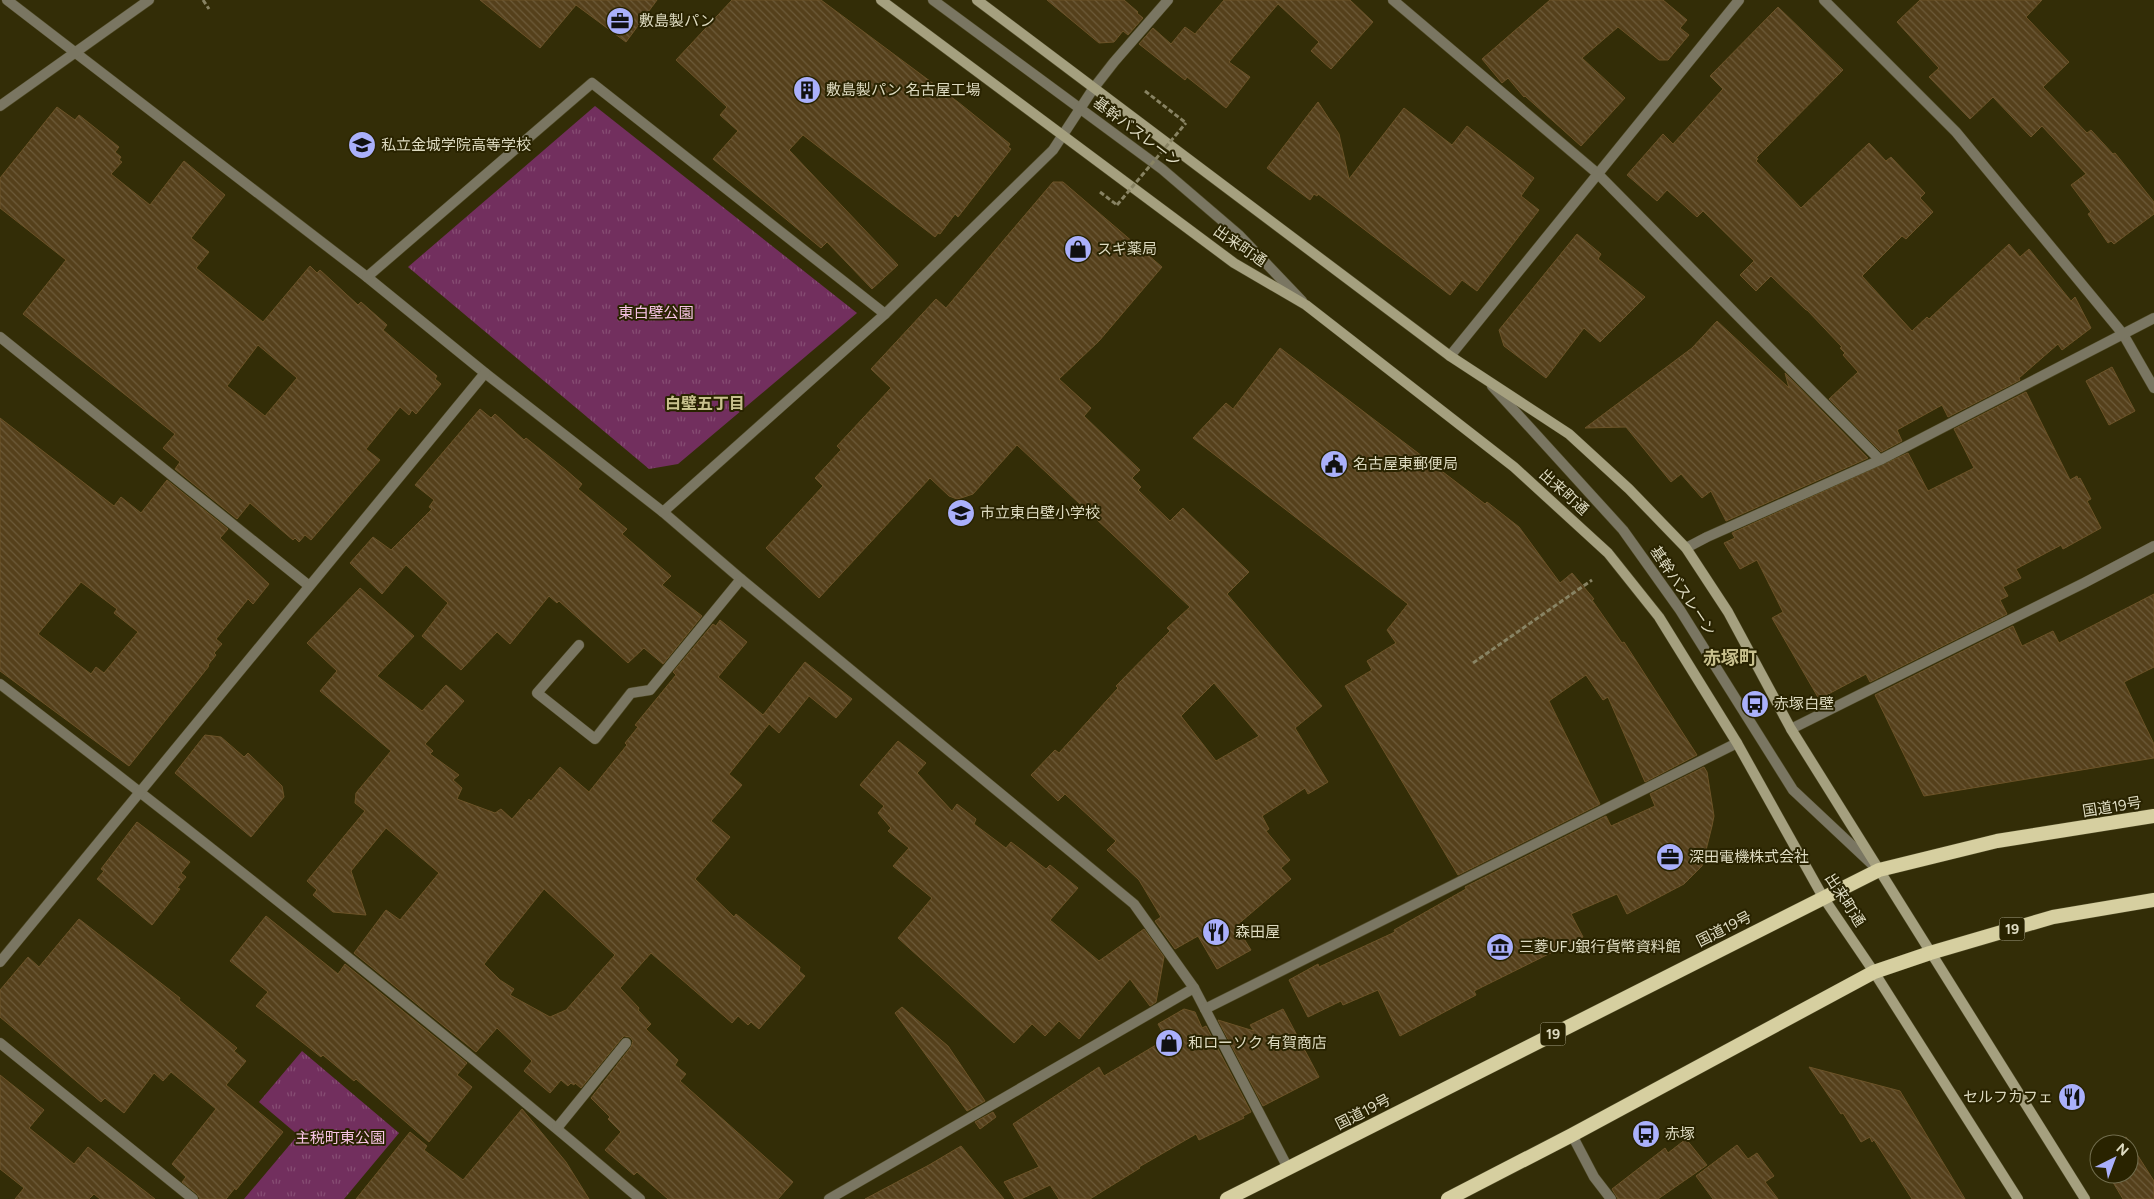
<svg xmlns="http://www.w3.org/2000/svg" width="2154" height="1199" viewBox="0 0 2154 1199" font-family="Figtree,'Noto Sans JP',sans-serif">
<defs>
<pattern id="park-tufts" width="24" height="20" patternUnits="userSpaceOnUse" patternTransform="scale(1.25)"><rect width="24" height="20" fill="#722f5e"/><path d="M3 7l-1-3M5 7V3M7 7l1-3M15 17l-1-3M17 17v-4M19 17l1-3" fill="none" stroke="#864d73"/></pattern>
<pattern id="building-back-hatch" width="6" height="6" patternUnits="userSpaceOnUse" patternTransform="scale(1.25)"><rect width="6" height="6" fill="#55401b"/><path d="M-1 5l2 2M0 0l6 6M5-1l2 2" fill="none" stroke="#6d5b3a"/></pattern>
</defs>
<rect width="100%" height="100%" fill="#332d07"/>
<g fill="url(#park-tufts)">
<polygon points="595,106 857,313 678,464 649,469 408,267"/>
<polygon points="302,1051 399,1133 344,1199 244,1199 298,1135 259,1102"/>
</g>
<g fill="url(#building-back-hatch)" stroke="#6c5328" fill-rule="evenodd">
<polygon points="480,0 657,0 626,42 576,5 540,48"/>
<polygon points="732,0 821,0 958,102 1010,144 1008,147 1011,149 958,217 955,214 940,234 938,233 935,237 803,135 789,150 898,265 872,289 827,242 821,248 713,159 738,131 720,115 727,107 676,60"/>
<polygon points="1047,0 1124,0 1138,12 1137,13 1143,18 1128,35 1123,31 1114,42 1099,43"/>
<polygon points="1224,0 1350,0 1373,22 1331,69 1311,51 1319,42 1278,4 1229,62 1250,77 1226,108 1187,77 1185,80 1139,44 1153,28 1171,44 1185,27 1195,34"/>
<polygon points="1550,0 1663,0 1687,20 1680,28 1689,35 1668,60 1659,60 1618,27 1582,58 1625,98 1581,146 1525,96 1524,97 1508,78 1502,83 1482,59"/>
<polygon points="1920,0 2042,0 2026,17 2069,62 2043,87 2087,133 2091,130 2113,154 2115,153 2154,202 2154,214 2114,244 2111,241 2108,243 2088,214 2091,212 2071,185 2086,174 2042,126 2031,137 1993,97 1970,119 1929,77 1939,68 1897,22"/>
<polygon points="1778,7 1843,70 1756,158 1758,159 1756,161 1801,208 1869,143 1886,161 1891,157 1925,193 1920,198 1933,212 1906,239 1902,236 1862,276 1912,331 1927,317 1929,319 2009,244 2020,257 2029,249 2071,301 2075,297 2091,328 2062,350 2058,344 2019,378 2020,380 1948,417 1942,405 1897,430 1902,441 1881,452 1829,399 1858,372 1843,355 1845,353 1840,348 1842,347 1807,310 1806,310 1771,276 1756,291 1740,275 1754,261 1703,211 1697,217 1667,190 1657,201 1627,175 1663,134 1673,144 1723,89 1710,76"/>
<polygon points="1318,102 1339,134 1349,179 1404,108 1452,145 1467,126 1534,178 1521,196 1539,210 1477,291 1462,280 1450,295 1318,194 1317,196 1314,194 1310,200 1267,168"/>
<path d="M57,107L75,120L79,115L119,147L115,152L121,157L119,160L122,162L111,174L150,205L184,161L225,195L191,238L209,252L196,268L263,322L310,266L317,273L320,270L358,305L361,302L387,325L383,330L437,376L435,379L441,384L416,414L412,410L409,415L400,407L366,449L380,460L311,540L305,535L299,542L295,538L293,540L250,503L237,519L175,469L180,462L163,448L175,434L23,314L66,260L0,208V178ZM258,345L297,378L265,416L227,386Z"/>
<path d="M1053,182H1063L1162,267L1099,341L1059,379L1091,408L1084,416L1140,470L1132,478L1141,487L1138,490L1170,521L1183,508L1249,572L1227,594L1322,706L1295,728L1328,782L1308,794L1305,788L1262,816L1269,829L1266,831L1290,860L1281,868L1291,879L1236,926L1251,950L1217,969L1198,936L1175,949L1155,921L1161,917L1139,880L1107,850L1116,841L1065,794L1058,801L1031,775L1055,750L1059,753L1118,688L1116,686L1170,631L1167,628L1190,607L1017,445L973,494L961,498L957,499L949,496L930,478L819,598L766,548L823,486L815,478L841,450L837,446L891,388L871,369L936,299L946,308ZM1214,683L1259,736L1216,761L1181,716Z"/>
<polygon points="1577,234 1601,254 1598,259 1645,297 1600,342 1584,328 1546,378 1504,346 1499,330"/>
<polygon points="1717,321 1789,388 1785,373 1868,458 1726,521 1711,491 1702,498 1681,474 1671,482 1626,427 1585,428 1692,348"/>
<polygon points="1280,348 1485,504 1487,502 1519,527 1560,583 1572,573 1594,599 1592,600 1622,643 1624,642 1697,755 1645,782 1608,697 1603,700 1586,675 1549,701 1600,804 1458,875 1345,686 1372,670 1367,661 1396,643 1387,630 1408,604 1193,438 1226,403 1233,409"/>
<polygon points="2112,367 2135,411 2109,425 2086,381"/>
<polygon points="2026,392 2070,480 2077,476 2078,479 2080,478 2091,499 2087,501 2101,528 2063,549 2061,545 2016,569 2021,578 2003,587 2008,596 2000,600 2007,614 1870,682 1866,674 1819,699 1772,618 1783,612 1757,560 1740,569 1724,543 1735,538 1732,533 1908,453 1928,491 1974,468 1954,429"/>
<polygon points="480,409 491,418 495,414 524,440 526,438 566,470 582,484 578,489 627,529 622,534 671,576 662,585 702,616 663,664 644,648 628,663 559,601 557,603 549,596 510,644 497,632 461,670 422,636 448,603 406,565 382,594 350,563 373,537 391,550 432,509 429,507 434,500 415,485"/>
<path d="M0,418L114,506L121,497L141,513L167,480L228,529L220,538L269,584L253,604L248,599L216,639L222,644L214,653L216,655L208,665L209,666L129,766L0,671ZM81,582L117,609L114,613L138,632L104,673L96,667L91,674L38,634Z"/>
<path d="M360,588L414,636L377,676L422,711L446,685L464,701L425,744L433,751L430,754L459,775L453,780L462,788L457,799L495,813L501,809L512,819L529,799L531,801L560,767L589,792L627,745L625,743L638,727L635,725L676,675L673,672L713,624L716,626L720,620L747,642L718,677L763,715L805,662L852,699L836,718L809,696L779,733L769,724L729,774L742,785L711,821L730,837L695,879L734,917L736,914L800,967L799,971L805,976L759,1029L751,1022L748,1025L738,1016L732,1023L651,953L620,988L639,1008L638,1010L651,1024L646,1029L678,1060L675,1065L686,1074L680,1081L793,1182L778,1199H668L637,1172L634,1175L605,1150L621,1132L608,1119L610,1117L591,1098L631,1047L633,1041L630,1037L624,1036L621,1039L581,1088L575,1083L574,1085L571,1083L568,1086L561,1080L550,1093L524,1071L532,1061L497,1028L476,1052L354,953L386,910L400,920L439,873L386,828L351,871L366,915L333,912L313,895L317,890L307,881L365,811L355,803L356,793L391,751L320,691L337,671L307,643ZM544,889L615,955L566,1010L550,1017L510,995L514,989L500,980L484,964Z"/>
<polygon points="2154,594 2154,667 2124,682 2154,744 2154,758 1924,796 1875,695 2013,626 2022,646 2053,631 2059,643"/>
<polygon points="205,735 221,737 244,757 248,753 282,786 284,797 251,837 175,773"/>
<polygon points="898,741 926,763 917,773 952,811 957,804 976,819 974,824 1006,848 1011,842 1046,869 1050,865 1078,888 1050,920 1099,961 1144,929 1164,957 1156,1002 1150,1006 1130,979 1079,1039 1059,1021 1045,1036 1032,1024 1014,1043 898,938 932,898 893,866 909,848 888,831 891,828 878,813 884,806 860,785"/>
<polygon points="1704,767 1707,772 1714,816 1712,826 1702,866 1684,884 1627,914 1617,894 1571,914 1583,937 1474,991 1476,995 1400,1036 1378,990 1343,1005 1341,1001 1308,1017 1289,980 1318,964 1319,967 1395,932 1394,930 1466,889 1465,887 1606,816 1611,826 1655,806 1650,794"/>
<polygon points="137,822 190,862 181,873 186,877 177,888 180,889 152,925 97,879 104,871 101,869"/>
<polygon points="266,916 338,974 345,964 467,1063 457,1075 472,1087 429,1142 356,1079 354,1081 323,1055 321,1057 256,1006 268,992 230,961"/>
<polygon points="79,919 180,998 179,1000 237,1048 234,1051 246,1061 226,1085 283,1132 236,1190 235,1188 226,1199 200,1199 197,1194 182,1182 186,1177 172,1164 216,1109 171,1072 163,1081 154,1073 124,1113 105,1098 101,1102 0,1017 0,990 28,957 39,967"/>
<polygon points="902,1007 948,1046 985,1101 967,1111 895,1013"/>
<polygon points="1184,1009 1195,1012 1202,1028 1206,1026 1251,1112 1243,1116 1244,1118 1199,1140 1196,1134 1139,1167 1140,1168 1090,1199 1059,1199 1050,1185 1021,1199 1015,1199 1004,1182 1039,1167 1013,1124 1099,1067 1104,1076 1166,1039 1158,1024"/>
<polygon points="1283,1009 1319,1077 1263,1106 1218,1020 1254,1031 1250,1025"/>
<polygon points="1809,1067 1900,1091 1965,1199 1912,1199 1874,1140 1872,1142 1870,1137 1861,1142 1843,1113 1841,1114"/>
<polygon points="0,1075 44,1110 29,1128 74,1164 88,1147 155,1199 100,1199 94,1194 89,1199 15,1199 24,1188 0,1169"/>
<polygon points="522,1109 566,1162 589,1199 356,1199 410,1132 427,1146 424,1150 463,1180"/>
<polygon points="993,1112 996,1117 980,1129 975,1122"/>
<polygon points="2126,1137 2154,1181 2154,1199 2123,1199 2108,1174 2129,1174 2129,1144 2115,1144"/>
<polygon points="1686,1139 1707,1165 1658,1199 1618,1199 1612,1189 1665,1148 1668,1153"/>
<polygon points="1737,1145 1748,1159 1757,1153 1774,1176 1765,1182 1778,1199 1713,1199 1696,1176"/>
<polygon points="961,1146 1004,1199 865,1199 929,1165"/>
</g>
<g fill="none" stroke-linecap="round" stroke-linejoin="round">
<g stroke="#4e4925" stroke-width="11">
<g id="service">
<polyline points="933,0 1162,169 1239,235 1302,301"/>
<polyline points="1492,386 1623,530 1680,610 1793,790 1875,867"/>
<polyline points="579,645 537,693 595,739 631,693 650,690 741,579"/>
</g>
</g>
<g stroke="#4e4925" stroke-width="11">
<g id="minor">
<polyline points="7,0 367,277 485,373 663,512 741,579 1134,904 1194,988 1288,1168"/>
<polyline points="1393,0 1598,174 1880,460"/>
<polyline points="1824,0 1956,132 2123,334 2154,388"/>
<polyline points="367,277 592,83 885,314"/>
<polyline points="0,337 308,585"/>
<polyline points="1450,356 1739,0"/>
<polyline points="663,512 885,314 1053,150 1093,89 1114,62 1168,0"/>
<polyline points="1686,548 1707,537 1880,460 2154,318"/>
<path d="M0,684C218,851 432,1022 640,1199"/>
<polyline points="1791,729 2084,583 2154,546"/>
<polyline points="0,962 485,373"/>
<polyline points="1205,1009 1737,743"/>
<polyline points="0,1043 193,1199"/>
<polyline points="557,1128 626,1043"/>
<polyline points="1572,1135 1594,1177 1611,1199"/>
<polyline points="829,1199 1194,988"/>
</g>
</g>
<g stroke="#4e4925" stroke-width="11">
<polyline id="tertiary" points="0,106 149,0"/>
</g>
<g stroke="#4e4925" stroke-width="11">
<g id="secondary">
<polyline points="881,0 1234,263 1306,305 1514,467 1608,553 1659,617 1737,743 1823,897 1874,972 2018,1199"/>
<polyline points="977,0 1450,356 1569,434 1629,489 1686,548 1728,612 1791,729 2085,1199"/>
</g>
</g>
<g stroke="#4e4925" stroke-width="15">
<g id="trunk">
<polyline points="1227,1199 1879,870 1997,841 2154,816"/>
<polyline points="1448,1199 1572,1135 1874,972 1930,953 2053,917 2154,900"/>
</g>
</g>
<g stroke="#888363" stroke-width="3" stroke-dasharray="5 2.5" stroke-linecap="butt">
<polyline points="203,0 209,9"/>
<polyline points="1145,91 1186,123"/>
<polyline points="1100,192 1117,205"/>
<polyline points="1473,663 1592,580"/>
</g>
<use href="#service" stroke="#7a7662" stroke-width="10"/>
<use href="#minor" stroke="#7a7662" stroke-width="10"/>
<use href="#tertiary" stroke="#7a7662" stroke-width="10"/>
<use href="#secondary" stroke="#a5a07f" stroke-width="10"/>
<use href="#trunk" stroke="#d6cfa0" stroke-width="14"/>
<polyline stroke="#888363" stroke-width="3" stroke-dasharray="5 2.5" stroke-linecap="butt" points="1117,205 1186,123"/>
</g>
<defs>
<g id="office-disc" transform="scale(1.4375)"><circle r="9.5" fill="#aab0fb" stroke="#292300"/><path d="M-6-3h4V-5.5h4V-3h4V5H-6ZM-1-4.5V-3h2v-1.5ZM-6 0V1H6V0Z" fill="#111"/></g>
<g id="building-disc" transform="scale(1.4375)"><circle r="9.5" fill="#aab0fb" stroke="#292300"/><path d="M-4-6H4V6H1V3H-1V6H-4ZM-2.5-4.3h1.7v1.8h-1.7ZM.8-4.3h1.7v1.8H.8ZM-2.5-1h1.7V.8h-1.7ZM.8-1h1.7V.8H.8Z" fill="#111"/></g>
<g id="school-disc" transform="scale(1.4375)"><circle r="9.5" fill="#aab0fb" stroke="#292300"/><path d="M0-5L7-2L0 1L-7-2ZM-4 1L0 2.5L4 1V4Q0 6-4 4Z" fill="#111"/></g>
<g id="shop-disc" transform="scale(1.4375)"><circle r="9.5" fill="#aab0fb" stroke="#292300"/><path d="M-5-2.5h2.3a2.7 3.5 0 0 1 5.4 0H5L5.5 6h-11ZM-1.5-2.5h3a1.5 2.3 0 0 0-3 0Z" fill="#111"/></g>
<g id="civic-disc" transform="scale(1.4375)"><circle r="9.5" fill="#aab0fb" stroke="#292300"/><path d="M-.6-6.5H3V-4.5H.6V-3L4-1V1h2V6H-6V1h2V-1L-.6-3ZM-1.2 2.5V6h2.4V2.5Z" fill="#111"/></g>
<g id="bus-disc" transform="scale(1.4375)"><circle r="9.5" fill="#aab0fb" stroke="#292300"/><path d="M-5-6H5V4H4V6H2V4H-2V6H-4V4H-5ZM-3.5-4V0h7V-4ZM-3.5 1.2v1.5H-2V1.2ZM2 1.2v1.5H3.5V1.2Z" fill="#111"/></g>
<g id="restaurant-disc" transform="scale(1.4375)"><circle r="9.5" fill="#aab0fb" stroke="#292300"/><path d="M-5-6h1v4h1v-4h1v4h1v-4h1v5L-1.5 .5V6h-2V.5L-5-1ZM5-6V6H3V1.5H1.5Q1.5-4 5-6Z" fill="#111"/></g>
<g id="museum-disc" transform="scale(1.4375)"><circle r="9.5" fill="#aab0fb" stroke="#292300"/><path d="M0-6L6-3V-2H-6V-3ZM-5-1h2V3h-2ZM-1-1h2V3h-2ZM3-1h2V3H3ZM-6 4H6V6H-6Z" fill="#111"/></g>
</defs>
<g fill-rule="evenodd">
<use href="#office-disc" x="620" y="21"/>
<use href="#building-disc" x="807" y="90"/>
<use href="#school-disc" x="362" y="145"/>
<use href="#shop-disc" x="1078" y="249"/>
<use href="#civic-disc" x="1334" y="464"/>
<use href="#school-disc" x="961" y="513"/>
<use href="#bus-disc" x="1755" y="704"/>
<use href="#office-disc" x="1670" y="857"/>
<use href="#restaurant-disc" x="1216" y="932"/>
<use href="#museum-disc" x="1500" y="947"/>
<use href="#shop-disc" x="1169" y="1043"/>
<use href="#restaurant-disc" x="2072" y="1097"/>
<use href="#bus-disc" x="1646" y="1134"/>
</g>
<g text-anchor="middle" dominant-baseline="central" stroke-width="4" stroke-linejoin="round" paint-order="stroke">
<g fill="#292300" stroke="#a8a487" stroke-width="1">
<rect x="1999.5" y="917.5" width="25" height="23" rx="4"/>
<rect x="1540.5" y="1022.5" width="25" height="23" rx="4"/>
</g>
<g font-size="14" font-weight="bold" fill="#dedbc1">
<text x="2012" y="929">19</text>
<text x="1553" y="1034">19</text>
</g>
<g font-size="15" fill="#dedbc1" stroke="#292300" text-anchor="start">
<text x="639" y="21">敷島製パン</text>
<text x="826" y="90">敷島製パン 名古屋工場</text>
<text x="381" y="145">私立金城学院高等学校</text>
<text x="1097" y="249">スギ薬局</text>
<text x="1353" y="464">名古屋東郵便局</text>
<text x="980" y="513">市立東白壁小学校</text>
<text x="1774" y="704">赤塚白壁</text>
<text x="1689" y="857">深田電機株式会社</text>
<text x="1235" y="932">森田屋</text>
<text x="1519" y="947">三菱UFJ銀行貨幣資料館</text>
<text x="1188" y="1043">和ローソク 有賀商店</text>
<text x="2053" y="1097" text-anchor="end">セルフカフェ</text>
<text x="1665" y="1134">赤塚</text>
</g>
<g font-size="15" fill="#dedbc1" stroke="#292300">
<text transform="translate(1137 132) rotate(37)">基幹バスレーン</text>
<text transform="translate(1240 246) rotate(34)">出来町通</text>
<text transform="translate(1564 492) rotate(42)">出来町通</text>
<text transform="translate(1683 591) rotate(56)">基幹バスレーン</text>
<text transform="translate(2112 807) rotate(-9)">国道19号</text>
<text transform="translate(1845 900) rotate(57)">出来町通</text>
<text transform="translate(1724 929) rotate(-27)">国道19号</text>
<text transform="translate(1363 1112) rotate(-27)">国道19号</text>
</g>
<g font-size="15" fill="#f8c4e5" stroke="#292300">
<text x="656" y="313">東白壁公園</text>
<text x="340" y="1138">主税町東公園</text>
</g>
<g font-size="16" font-weight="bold" fill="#c9c18e" stroke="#292300">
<text x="705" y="403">白壁五丁目</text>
</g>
<g font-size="18" font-weight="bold" fill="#c9c18e" stroke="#292300">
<text x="1730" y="658">赤塚町</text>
</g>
</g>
<g transform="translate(2114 1159) rotate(42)"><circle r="24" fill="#292300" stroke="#716d4d"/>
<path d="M0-4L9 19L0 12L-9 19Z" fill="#aab0fb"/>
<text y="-8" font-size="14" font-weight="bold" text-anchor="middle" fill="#dedbc1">N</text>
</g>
</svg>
